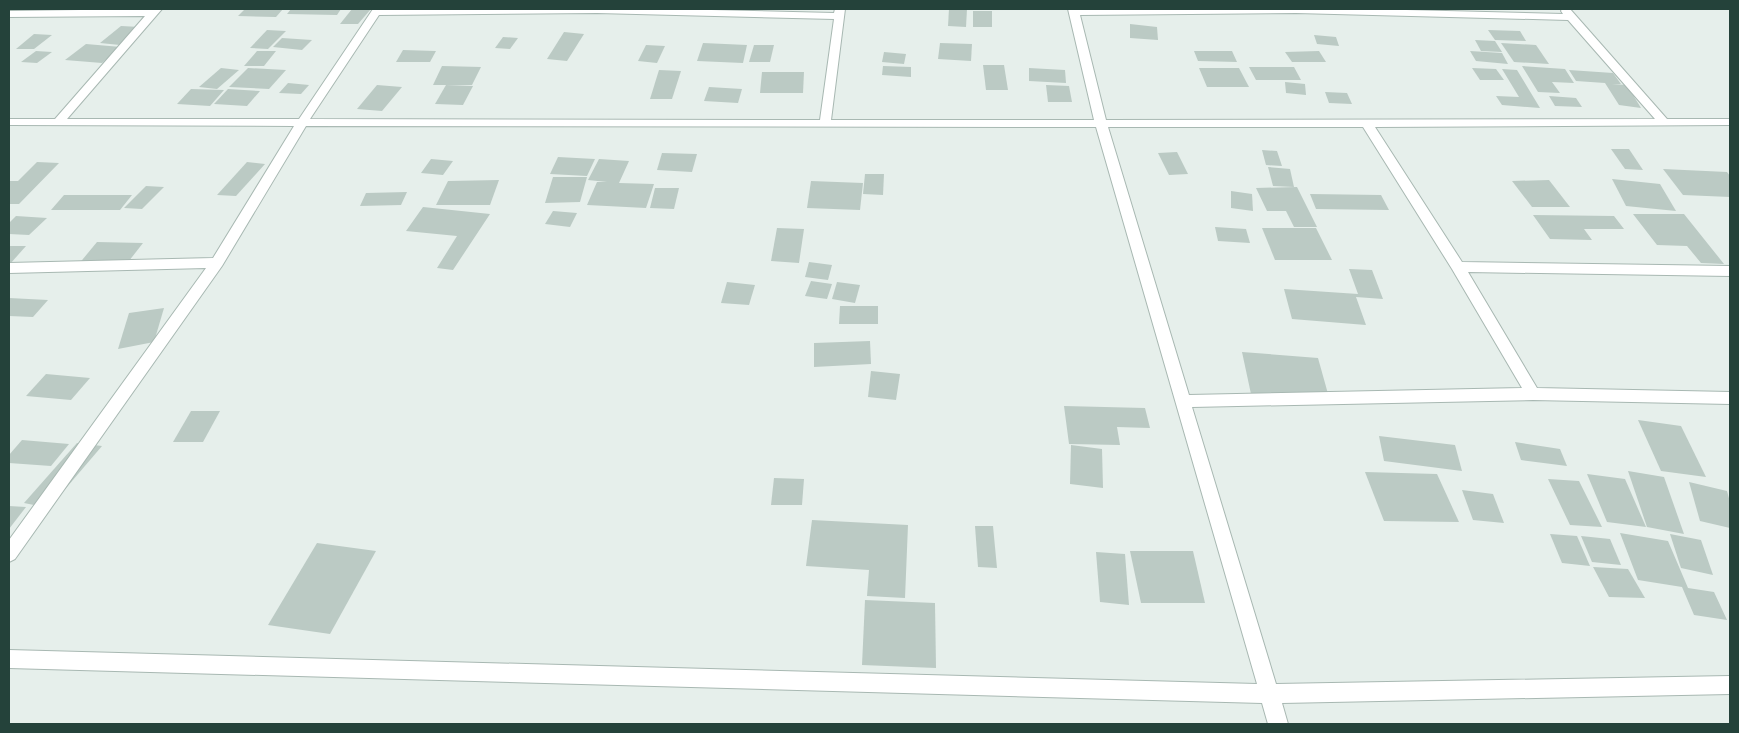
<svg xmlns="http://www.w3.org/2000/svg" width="1739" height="733" viewBox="0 0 1739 733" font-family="Helvetica,sans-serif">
<rect width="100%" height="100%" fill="#e6efeb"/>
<g fill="#bbcac4">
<polygon points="245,9 283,9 276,17 238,16"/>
<polygon points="291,9 341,9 337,15 287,14"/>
<polygon points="352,9 371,9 358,24 340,24"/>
<polygon points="949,9 967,9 966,27 948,26"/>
<rect x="973" y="11" width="19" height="16"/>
<polygon points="1130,24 1157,27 1158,40 1130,38"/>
<polygon points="121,26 140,27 120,45 100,43"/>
<polygon points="267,30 286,31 268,49 250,48"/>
<polygon points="1488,30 1520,31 1526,41 1495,40"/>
<polygon points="564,32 584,34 567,61 547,59"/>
<polygon points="34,34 52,35 34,49 16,49"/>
<polygon points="1314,35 1336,37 1339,46 1317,44"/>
<polygon points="503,37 518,38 510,49 495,48"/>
<polygon points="282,38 312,40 302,50 273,47"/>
<polygon points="1475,40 1495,41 1502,52 1481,51"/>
<polygon points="703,43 747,45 743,63 697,61"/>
<polygon points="940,43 972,44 971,61 938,59"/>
<polygon points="1501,43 1536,45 1549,64 1514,62"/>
<polygon points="86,44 121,47 102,63 65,60"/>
<polygon points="646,45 665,46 657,63 638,61"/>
<polygon points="754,45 774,45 770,62 749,62"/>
<polygon points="403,50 436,51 430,62 396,62"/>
<polygon points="36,51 52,52 37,63 21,62"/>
<polygon points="257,51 276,51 264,66 244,66"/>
<polygon points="1194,51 1232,51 1237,62 1198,61"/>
<polygon points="1319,51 1326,62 1292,62 1285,52"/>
<polygon points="1470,51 1502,53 1508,64 1476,61"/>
<polygon points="884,52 906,54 904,64 882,62"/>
<polygon points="983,65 1004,65 1008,90 986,90"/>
<polygon points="442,66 481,67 472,85 433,85"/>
<polygon points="883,66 911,67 911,77 882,75"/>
<polygon points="1522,66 1565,69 1574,83 1552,82 1560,93 1538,92"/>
<polygon points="1249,67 1294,67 1301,80 1256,80"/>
<polygon points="221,68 239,70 217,89 199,87"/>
<polygon points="248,68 286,70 269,89 229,87"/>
<polygon points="1029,68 1065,70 1066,83 1029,81"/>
<polygon points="1199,68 1239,68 1249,87 1207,87"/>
<polygon points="1472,68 1496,69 1504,80 1480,80"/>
<polygon points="1502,69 1517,70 1540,108 1502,105 1496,96 1519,97"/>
<polygon points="659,70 681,71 672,99 650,99"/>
<polygon points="1569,70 1613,73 1621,84 1612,84 1627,85 1641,108 1619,105 1605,83 1576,81"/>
<polygon points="762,72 804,72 803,93 760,93"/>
<polygon points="1285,82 1305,84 1306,95 1286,93"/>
<polygon points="288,83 309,85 301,94 279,93"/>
<polygon points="377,85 402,87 382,111 357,109"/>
<polygon points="446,85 473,86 463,105 435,104"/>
<polygon points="1046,85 1069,86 1072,102 1048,102"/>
<polygon points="709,87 742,89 738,103 704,101"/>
<polygon points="191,89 224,90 210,106 177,104"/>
<polygon points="228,89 260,91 247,106 214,104"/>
<polygon points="1325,92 1347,93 1352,104 1329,103"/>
<polygon points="1549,96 1576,98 1582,107 1555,106"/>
<polygon points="1611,149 1629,149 1643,170 1625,169"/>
<polygon points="1262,150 1277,151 1282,166 1266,165"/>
<polygon points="1177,152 1188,174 1169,175 1158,153"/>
<polygon points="662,153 697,154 692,172 657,170"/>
<polygon points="558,157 595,159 587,176 550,174"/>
<polygon points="431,159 453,161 443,175 421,173"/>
<polygon points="599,159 629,161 619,183 654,184 646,208 587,205 597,182 607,182 588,180"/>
<polygon points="37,162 59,163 19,204 9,204 9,181 18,181"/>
<polygon points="247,162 265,164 236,196 217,195"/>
<polygon points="1268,167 1290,169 1294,187 1273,186"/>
<polygon points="1663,169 1727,172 1730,176 1730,197 1683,195"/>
<polygon points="865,174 884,174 883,195 863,194"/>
<polygon points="553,177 587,177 580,202 545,203"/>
<polygon points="1612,179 1660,184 1676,211 1626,206"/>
<polygon points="499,180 490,205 436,205 448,181"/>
<polygon points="1549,180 1570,207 1532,207 1512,181"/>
<polygon points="811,181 863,183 860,210 807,208"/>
<polygon points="146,186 164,187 142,209 124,208"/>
<polygon points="1297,187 1317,227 1294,227 1286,211 1267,211 1256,188"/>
<polygon points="655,188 679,188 674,209 650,208"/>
<polygon points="1231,191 1252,194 1253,211 1231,208"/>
<polygon points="407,192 401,205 360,206 366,193"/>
<polygon points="1310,194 1381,195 1389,210 1316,209"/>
<polygon points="64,195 132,195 120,210 51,210"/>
<polygon points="423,207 490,214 453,270 437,268 457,236 406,231"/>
<polygon points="553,211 577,213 570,227 545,224"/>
<polygon points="1633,214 1684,214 1724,264 1701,263 1687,246 1657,245"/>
<polygon points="1533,215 1614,216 1624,229 1584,229 1592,240 1550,239"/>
<polygon points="16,216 47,218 29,235 9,234 9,223"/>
<polygon points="1215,227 1246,229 1250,243 1218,241"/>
<polygon points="777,228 804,229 799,263 771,261"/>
<polygon points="1262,228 1316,228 1332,260 1275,260"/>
<polygon points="97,242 143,243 125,266 78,265"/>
<polygon points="9,246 26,246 10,264 9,264"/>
<polygon points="809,262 832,265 828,280 805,277"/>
<polygon points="1349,269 1372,270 1383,299 1356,297 1366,325 1292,319 1284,289 1358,294"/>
<polygon points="811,281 832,284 827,299 805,296"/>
<polygon points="727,282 755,285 749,305 721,303"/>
<polygon points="837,282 860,285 855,303 832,299"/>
<polygon points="9,298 48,300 33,317 9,316"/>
<polygon points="840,306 878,306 878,324 839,324"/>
<polygon points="164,308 154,342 118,349 129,313"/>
<polygon points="870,341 871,364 814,367 814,343"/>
<polygon points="1242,352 1318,358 1330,401 1251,394"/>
<polygon points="871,371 900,374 896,400 868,397"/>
<polygon points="46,374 90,378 71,400 26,396"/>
<polygon points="1064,406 1145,408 1150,428 1117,427 1120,445 1069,444"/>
<polygon points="191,411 220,411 203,442 173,442"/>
<polygon points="1638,420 1681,426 1706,477 1661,471"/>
<polygon points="1379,436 1455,445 1462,471 1384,461"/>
<polygon points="22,440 69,444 51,466 9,463 9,455"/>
<polygon points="1515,442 1560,449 1567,466 1521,460"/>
<polygon points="77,443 102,446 49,508 24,503"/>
<polygon points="1071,445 1102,449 1103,488 1070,484"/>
<polygon points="1628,471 1664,477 1684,534 1647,527"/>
<polygon points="1365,472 1437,474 1459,522 1384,521"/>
<polygon points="1587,474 1625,479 1646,527 1607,522"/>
<polygon points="774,478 804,479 802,505 771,505"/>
<polygon points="1548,479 1579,481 1602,527 1570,525"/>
<polygon points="1689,482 1727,491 1730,502 1730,528 1700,521"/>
<polygon points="1462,490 1493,494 1504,523 1473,520"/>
<polygon points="9,506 26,507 9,529"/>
<polygon points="812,520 908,525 905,598 867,596 869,570 806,566"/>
<polygon points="975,526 993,526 997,568 978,567"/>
<polygon points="1620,533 1668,541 1688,588 1714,592 1727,620 1694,615 1682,587 1638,580"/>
<polygon points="1550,534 1577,536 1590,566 1562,563"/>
<polygon points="1670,534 1701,540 1713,575 1681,568"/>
<polygon points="1581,536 1610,539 1621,565 1592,562"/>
<polygon points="317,543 376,551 330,634 268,625"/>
<polygon points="1130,551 1193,551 1205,603 1141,603"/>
<polygon points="1096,552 1125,554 1129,605 1100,602"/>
<polygon points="1593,567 1628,569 1645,598 1609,597"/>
<polygon points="865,600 935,603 936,668 862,665"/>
</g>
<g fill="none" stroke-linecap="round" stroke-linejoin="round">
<g stroke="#a8b8b2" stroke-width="2">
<path id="minor" d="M152,9H162L67,119H299L373,9H669L834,13L835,9H845L831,120H1094L1068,9H1366L1563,14L1561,11L1562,9H1570L1667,119H1730V125L1375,127L1462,262L1730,266V276L1468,272L1537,388L1730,392V404L1533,400L1192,407L1276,684L1730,676V694L1282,703L1288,724H1268L1262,703L9,668V650L1257,684L1096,127L306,126L222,266L15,559L9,562V540L206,268L9,273V263L213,258L294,126L9,125V119H55L145,16L9,17V11ZM597,13L834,19L820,120L310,119L379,15ZM1296,13L1568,20L1655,119L1106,120L1080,15ZM1108,127H1363L1452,269L1522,388L1189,395Z"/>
</g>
<use href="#minor" fill="#fff" fill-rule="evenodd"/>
</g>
<rect width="1739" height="733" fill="none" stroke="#24423a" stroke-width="20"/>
</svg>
